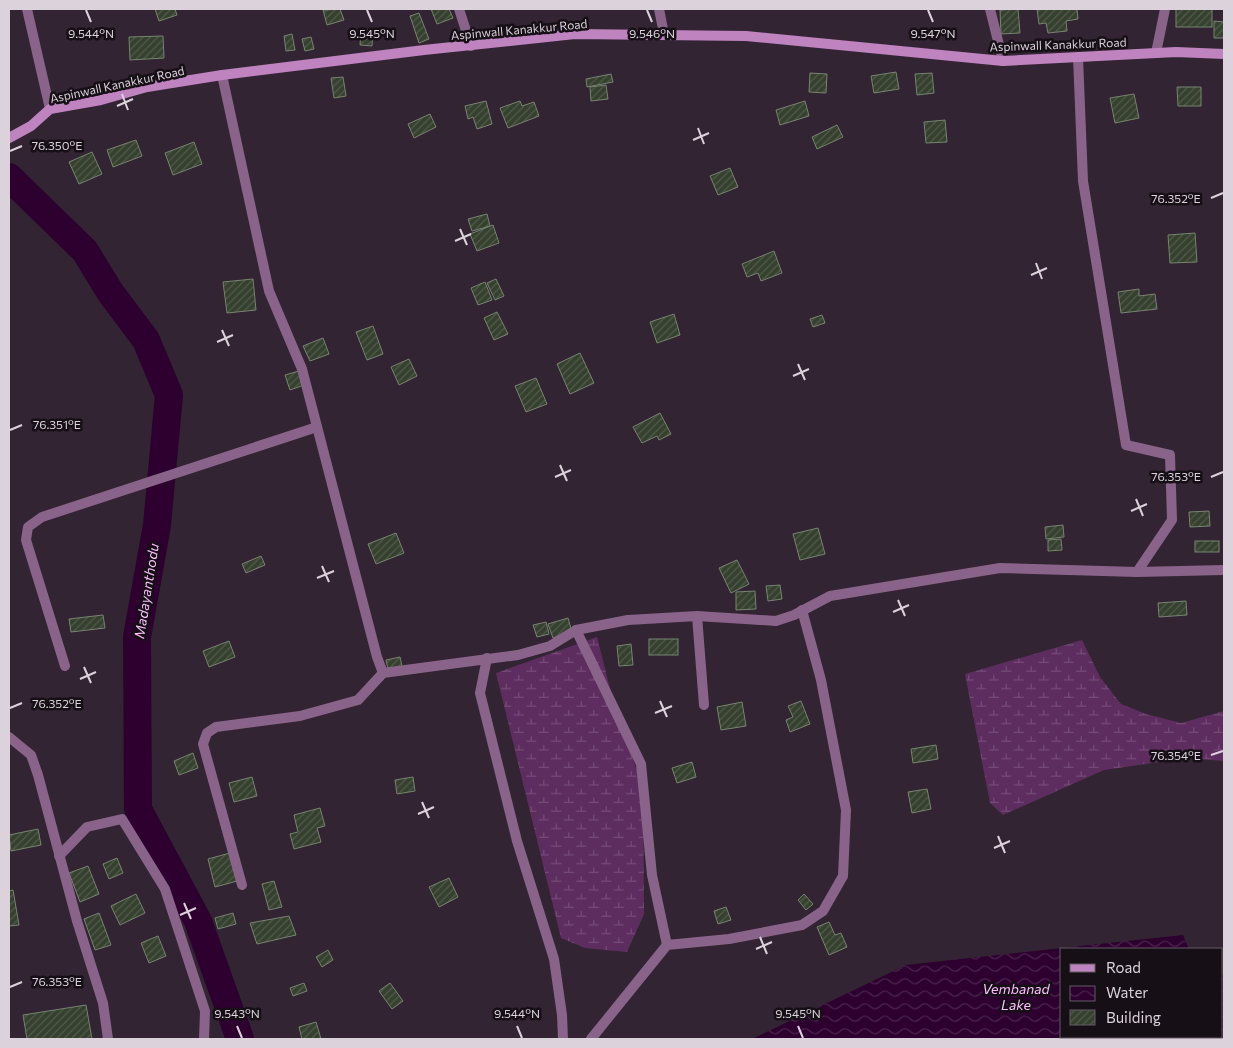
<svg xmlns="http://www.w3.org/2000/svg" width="1233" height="1048" viewBox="0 0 1233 1048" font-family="Commissioner,sans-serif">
<defs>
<pattern id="wetland-marsh" width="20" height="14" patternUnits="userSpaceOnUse" patternTransform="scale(1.25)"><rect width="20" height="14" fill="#5e2d60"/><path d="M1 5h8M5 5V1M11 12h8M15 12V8" fill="none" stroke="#744b76"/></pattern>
<pattern id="water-waves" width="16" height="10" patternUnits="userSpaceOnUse" patternTransform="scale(1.25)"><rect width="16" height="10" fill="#2d0030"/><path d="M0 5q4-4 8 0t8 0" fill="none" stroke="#4b244d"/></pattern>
<pattern id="building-hatch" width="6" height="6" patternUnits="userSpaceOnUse" patternTransform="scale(1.25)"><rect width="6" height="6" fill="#35402e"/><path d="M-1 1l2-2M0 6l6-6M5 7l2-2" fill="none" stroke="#525b4c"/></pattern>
</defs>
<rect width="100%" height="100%" fill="#322432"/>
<g fill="url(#wetland-marsh)">
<polygon points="597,637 617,716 643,787 644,914 627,952 585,948 561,938 496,673"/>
<polygon points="1082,640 1100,677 1121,704 1146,714 1181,723 1224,711 1224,761 1187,758 1104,770 1003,815 990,803 965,674"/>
</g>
<polygon fill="url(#water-waves)" points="1183,935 1189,949 1062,949 1062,1037 1222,1037 1222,975 1224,975 1224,1039 752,1039 906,965"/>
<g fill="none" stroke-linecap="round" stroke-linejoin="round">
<polyline stroke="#2d0030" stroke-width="28" points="9,177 85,251 110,292 146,340 169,395 157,525 137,637 138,809 198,921 240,1039"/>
</g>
<g fill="url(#building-hatch)" stroke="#778470">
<polygon points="155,9 175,9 177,15 159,21"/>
<polygon points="340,9 344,20 327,25 323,10"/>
<polygon points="431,9 449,9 453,18 437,24"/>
<polygon points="1018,9 1020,33 1001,34 1000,10"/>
<polygon points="1037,9 1077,9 1078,19 1066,21 1067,31 1048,33 1046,23 1039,24"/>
<rect x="1176" y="9" width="36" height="18"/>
<polygon points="419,13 429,39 419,43 410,16"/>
<polygon points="1214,21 1224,22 1224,38 1214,38"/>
<polygon points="361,29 373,30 372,46 360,45"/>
<polygon points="292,34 295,50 286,51 284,36"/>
<polygon points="163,36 164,58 130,60 129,37"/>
<polygon points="311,37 314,49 305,51 302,39"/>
<polygon points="896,72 899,89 874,93 871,76"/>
<polygon points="810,73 827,74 826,93 809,92"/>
<polygon points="932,73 934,93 917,95 915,74"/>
<polygon points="611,74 613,82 587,87 586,79"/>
<polygon points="343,77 346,96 334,98 331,78"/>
<polygon points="606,85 608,99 591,101 590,87"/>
<polygon points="1177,87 1201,87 1201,106 1178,106"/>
<polygon points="1134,94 1139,118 1115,123 1110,98"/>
<polygon points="486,101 492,124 477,129 473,117 468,119 465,106"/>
<polygon points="520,101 522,106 534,102 539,116 508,128 500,108"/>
<polygon points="805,101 809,116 780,125 776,110"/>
<polygon points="430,114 436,127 414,138 408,124"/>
<polygon points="945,120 947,142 926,143 924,122"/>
<polygon points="837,125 843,137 817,149 812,137"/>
<polygon points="136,140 142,156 113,167 107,150"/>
<polygon points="194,142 202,164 173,175 165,153"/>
<polygon points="92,152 102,174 79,184 69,162"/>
<polygon points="730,168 738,187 718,195 710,176"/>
<polygon points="487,214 490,226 472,231 468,219"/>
<polygon points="493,225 499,243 477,251 470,234"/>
<polygon points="1195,233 1197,262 1170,263 1168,235"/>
<polygon points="774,251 782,273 761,281 758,273 747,277 742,264"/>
<polygon points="253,279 256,310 227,313 223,282"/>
<polygon points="496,279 504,296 495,300 487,283"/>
<polygon points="485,282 492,300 478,305 471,288"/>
<polygon points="1139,289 1139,296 1155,294 1157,309 1121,313 1118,292"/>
<polygon points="497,312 508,334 494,340 484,318"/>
<polygon points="674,314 680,335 657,343 650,322"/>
<polygon points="822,315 825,323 813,327 810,319"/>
<polygon points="373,326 383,354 367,360 356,332"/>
<polygon points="323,338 329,354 310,361 303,346"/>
<polygon points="580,353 594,383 570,394 557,364"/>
<polygon points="409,359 417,376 399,385 391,367"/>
<polygon points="299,371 304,385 290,390 285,375"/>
<polygon points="536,378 547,404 526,412 515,386"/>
<polygon points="660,413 671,434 659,440 657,436 642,443 633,427"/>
<polygon points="1209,511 1210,526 1190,527 1189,512"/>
<polygon points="1063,525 1064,537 1046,539 1045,527"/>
<polygon points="818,528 825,554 800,560 793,534"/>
<polygon points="396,533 404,553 376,564 368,544"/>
<polygon points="1061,539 1062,550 1048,551 1048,540"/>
<rect x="1195" y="541" width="24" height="11"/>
<polygon points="261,556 265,565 246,573 242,564"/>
<polygon points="737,560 749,584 731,593 719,568"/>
<polygon points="780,585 782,599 768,601 766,586"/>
<polygon points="755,591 756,609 736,610 736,592"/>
<polygon points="1186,601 1187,615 1159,617 1158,603"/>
<polygon points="103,615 105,628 71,632 69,619"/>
<polygon points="568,618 572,632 553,638 548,624"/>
<polygon points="546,622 549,634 537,637 533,625"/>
<rect x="649" y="639" width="29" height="16"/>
<polygon points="229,641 235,657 209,667 203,651"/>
<polygon points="631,644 633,665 619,666 617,646"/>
<polygon points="400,657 402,666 388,669 386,660"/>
<polygon points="801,701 810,724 790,732 786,720 793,717 788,706"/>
<polygon points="742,702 746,726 721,730 717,707"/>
<polygon points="936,745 938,759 913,763 911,749"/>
<polygon points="193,753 198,768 179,775 174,761"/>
<polygon points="692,762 696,777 677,783 672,768"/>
<polygon points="252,777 257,796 234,802 229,783"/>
<polygon points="413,777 415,791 397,794 395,780"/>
<polygon points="927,789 931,809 912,813 908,792"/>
<polygon points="320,808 325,826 317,828 321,842 294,849 290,834 298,832 294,815"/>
<polygon points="38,829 41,845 11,851 9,835"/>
<polygon points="230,853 237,881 215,887 208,859"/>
<polygon points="117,858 123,873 109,879 103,864"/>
<polygon points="88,866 99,894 80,902 69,873"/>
<polygon points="449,878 458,897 439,907 429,887"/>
<polygon points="274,881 282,907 269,910 262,884"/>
<polygon points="13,890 19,925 9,926 9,891"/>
<polygon points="136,894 145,913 120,925 111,906"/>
<polygon points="804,894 813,904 806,910 798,900"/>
<polygon points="726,907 731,920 718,924 714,911"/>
<polygon points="99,913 111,945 95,950 84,919"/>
<polygon points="233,913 236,924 218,929 215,918"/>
<polygon points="289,916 296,935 257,944 250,923"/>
<polygon points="829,922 835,935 841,933 847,947 829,955 817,927"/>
<polygon points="158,936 166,956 149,963 141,943"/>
<polygon points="328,950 333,960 322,967 316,957"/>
<polygon points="304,983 307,991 293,996 290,988"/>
<polygon points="390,983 403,1001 392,1009 379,991"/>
<polygon points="86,1005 92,1039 27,1039 23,1015"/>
<polygon points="316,1022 321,1039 302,1039 299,1027"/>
</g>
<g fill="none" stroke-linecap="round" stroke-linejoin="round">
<g stroke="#896389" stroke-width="10">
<polyline points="27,9 50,109"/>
<polyline points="459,9 471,46"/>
<polyline points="659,9 664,34"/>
<polyline points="990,9 1003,61"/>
<polyline points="1156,53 1165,9"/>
<polyline points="1078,57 1083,181 1126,445 1170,455 1172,520 1137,572"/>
<polyline points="222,75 269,291 302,369 377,657 383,673 518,655 550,646 576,630 628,620 697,616 776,621 794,615 830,596 1000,568 1137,572 1224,570"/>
<polyline points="697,616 704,705"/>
<polyline points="576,630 641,764 652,875 667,945"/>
<polyline points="487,658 480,693 517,841 554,959 562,1015 563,1039"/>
<polyline points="65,666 26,540 28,527 42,517 317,427"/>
<polyline points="9,737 31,755 38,775 77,921 103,1003 108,1039"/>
<polyline points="59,856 87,827 122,819 165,889 205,1011 204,1039"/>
<polyline points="242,885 203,744 207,733 216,727 300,716 358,700 383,673"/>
<polyline points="591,1039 667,945 729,939 802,925 823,911 843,876 846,810 821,680 802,610"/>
</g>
<polyline stroke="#bf83c0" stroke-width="10" points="9,138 31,126 50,109 101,100 147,87 222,75 424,50 575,34 746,36 1003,61 1176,52 1224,54"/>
</g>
<path fill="none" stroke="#dcd2dc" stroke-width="2" d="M86,10L91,22M367,10L372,22M647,10L652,22M928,10L933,22M122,94L128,110M117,106L133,99M698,128L704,144M693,140L709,133M10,151L22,146M1211,198L1223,193M460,229L467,245M455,241L471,234M1036,263L1042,279M1031,275L1047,268M222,330L229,346M217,342L233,335M798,364L805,380M793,376L809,369M10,430L22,425M560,465L567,481M555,477L571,470M1211,477L1223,472M1136,499L1143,516M1131,511L1147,504M322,566L329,582M317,578L334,571M898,600L905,616M893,612L909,605M84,667L91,683M80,679L96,672M660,701L667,717M10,708L22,703M655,713L672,706M1211,755L1223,751M422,802L429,818M418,814L434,807M998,836L1005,853M994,848L1010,841M184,903L191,919M180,915L196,908M760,937L767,954M756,949L772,942M10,987L22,982M237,1026L242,1038M517,1026L522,1038M798,1026L803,1038"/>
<g text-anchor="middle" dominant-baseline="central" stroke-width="5" stroke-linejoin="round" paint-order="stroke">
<g font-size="12" fill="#dcd2dc" stroke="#160f16">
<text transform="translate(519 29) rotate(-5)">Aspinwall Kanakkur Road</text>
<text transform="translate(1058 44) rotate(-2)">Aspinwall Kanakkur Road</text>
<text transform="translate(117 84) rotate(-12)">Aspinwall Kanakkur Road</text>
</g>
<g font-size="14" font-style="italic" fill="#fcbffd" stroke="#160f16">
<text transform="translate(146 591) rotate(-81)">Madayanthodu</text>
<text x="1016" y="988">Vembanad<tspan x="1016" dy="16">Lake</tspan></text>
</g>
</g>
<g font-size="12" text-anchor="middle" fill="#dcd2dc" stroke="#160f16" stroke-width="5" stroke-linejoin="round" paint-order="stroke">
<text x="91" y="38">9.544°N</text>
<text x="372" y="38">9.545°N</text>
<text x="652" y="38">9.546°N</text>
<text x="933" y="38">9.547°N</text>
<text x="57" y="150">76.350°E</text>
<text x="1176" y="203">76.352°E</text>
<text x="57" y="429">76.351°E</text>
<text x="1176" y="481">76.353°E</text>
<text x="57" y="708">76.352°E</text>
<text x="1176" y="760">76.354°E</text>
<text x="57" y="986">76.353°E</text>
<text x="237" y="1018">9.543°N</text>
<text x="517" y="1018">9.544°N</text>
<text x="798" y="1018">9.545°N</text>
</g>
<rect width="1233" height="1048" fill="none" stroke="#dcd2dc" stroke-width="20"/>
<rect x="1060" y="948" width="162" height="90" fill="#160f16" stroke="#655d65"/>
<rect x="1070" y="964" width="25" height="8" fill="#bf83c0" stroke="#655d65"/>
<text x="1106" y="973" font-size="15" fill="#dcd2dc">Road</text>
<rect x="1070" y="986" width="25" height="15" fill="url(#water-waves)" stroke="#655d65"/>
<text x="1106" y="998" font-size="15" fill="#dcd2dc">Water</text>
<rect x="1070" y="1010" width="25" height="15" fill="url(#building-hatch)" stroke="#655d65"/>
<text x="1106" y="1023" font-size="15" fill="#dcd2dc">Building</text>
</svg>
